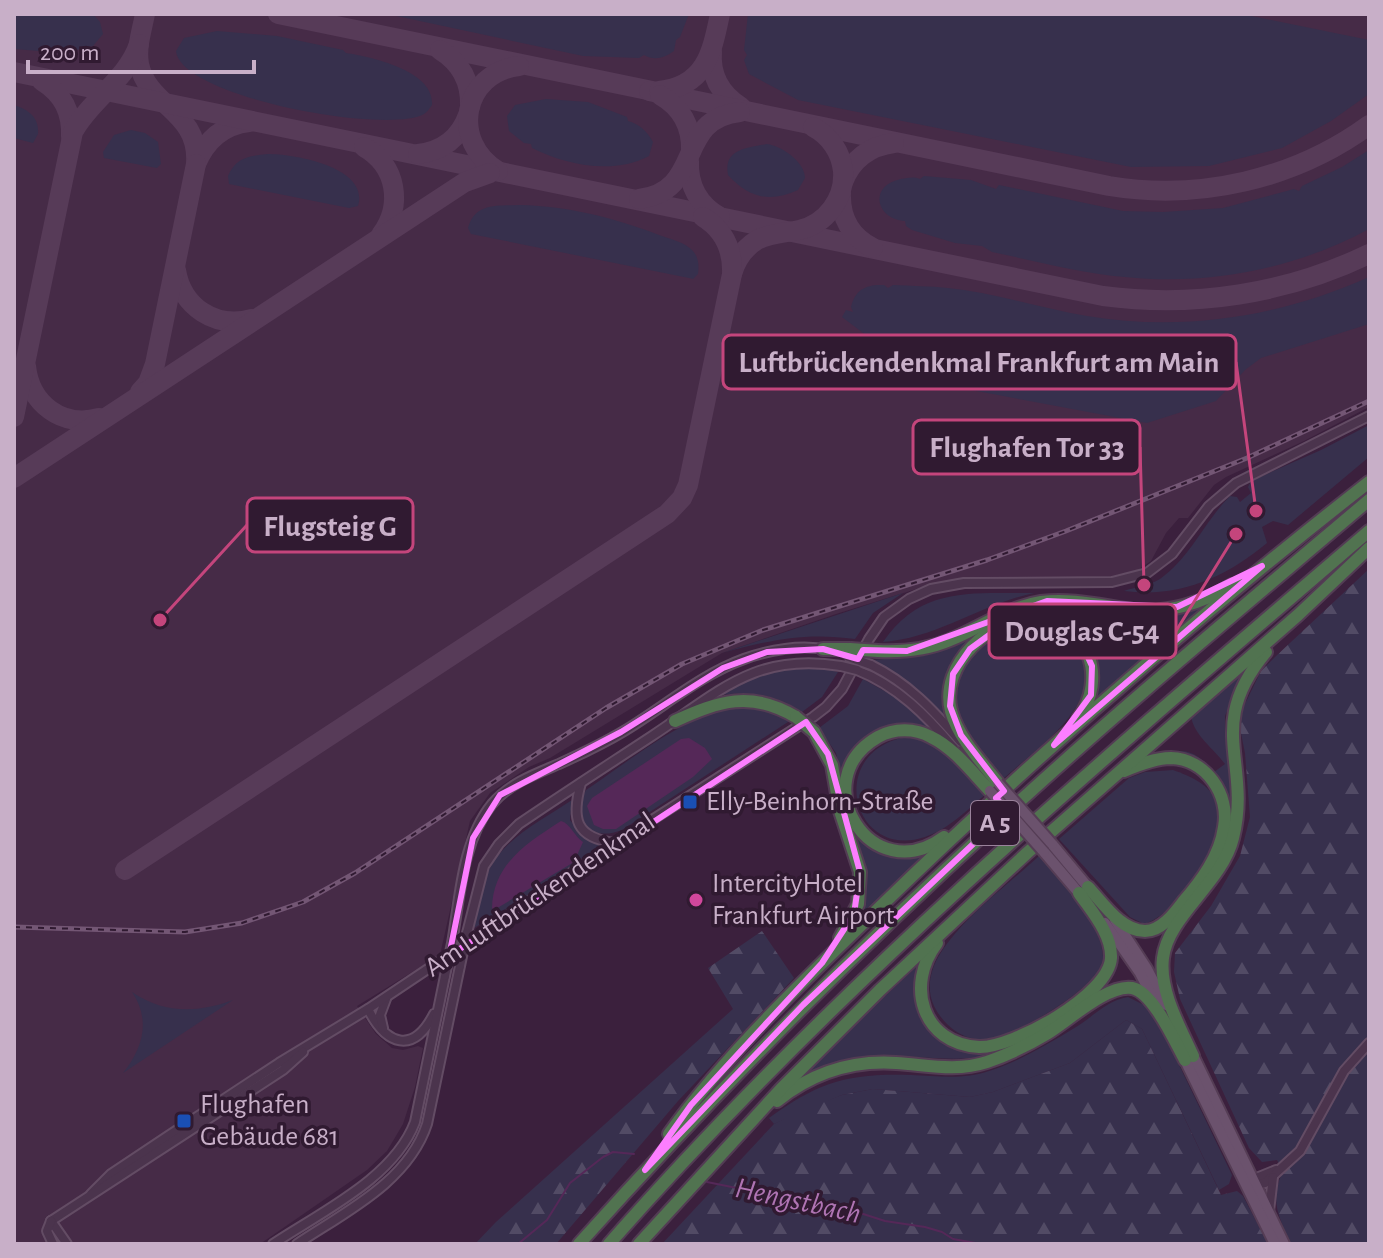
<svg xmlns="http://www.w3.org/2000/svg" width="1383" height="1258" viewBox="0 0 1383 1258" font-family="'Alegreya Sans',sans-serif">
<defs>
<pattern id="forest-firs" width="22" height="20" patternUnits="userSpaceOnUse" patternTransform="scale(2)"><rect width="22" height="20" fill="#37304d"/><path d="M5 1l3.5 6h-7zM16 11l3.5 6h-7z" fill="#524b65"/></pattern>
</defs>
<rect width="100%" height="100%" fill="#3b203d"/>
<polygon fill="#462b47" points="14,14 1369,14 1369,407 1304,441 1226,477 1214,485 1188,518 1179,518 1166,533 1151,561 1138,570 1112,576 967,577 939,582 836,614 722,653 550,758 529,767 490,793 470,821 440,955 357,1006 376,1034 392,1048 403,1050 418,1046 423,1048 415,1087 403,1124 387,1151 367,1170 260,1244 14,1244"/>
<g fill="#37304d">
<polygon points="14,14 93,14 100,22 103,34 93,46 64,53 14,49"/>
<path d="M387,14H689L680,37L676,40L674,51C664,58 655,61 644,55L639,58L583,56Z"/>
<polygon points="748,14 1242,14 1369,40 1369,94 1331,121 1282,148 1209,166 1131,167 798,100 749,74 744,60 747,55 744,50"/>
<path d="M217,31L277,36L343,50L346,53C372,57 435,71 432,105C429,109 428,111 424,114C387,135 180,97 176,51L184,38Z"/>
<path d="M546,99L588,102L627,117L628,121C639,124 647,131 653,142L649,156C613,175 566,165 532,148L531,144L524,143L509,131L507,116L515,105Z"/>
<path d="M14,105C29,110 39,117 38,134L33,143L14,138Z"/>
<polygon points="131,130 145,133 158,142 161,164 157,168 104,158 103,152 114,135"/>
<path d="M767,144C782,146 805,162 805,178L798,190C770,203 749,198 728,175C723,149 747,148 767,144Z"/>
<path d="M1369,150V229C1295,269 1208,286 1125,277C1080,273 1036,261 992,252L982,246L955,243L912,230L906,226L905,221C877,220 867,186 901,179C908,178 913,176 920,179L924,176L971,180L996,189L999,185L1123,211L1163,212L1223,208L1294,189L1299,191L1302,186L1342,167Z"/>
<path d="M268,154C294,154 370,167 358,206L349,208L229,184L228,176C236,157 249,156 268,154Z"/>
<path d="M520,205C569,206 614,218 659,235C670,239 685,242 693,251C699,258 699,266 698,274L693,279L689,278L471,234L468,228C475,202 498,206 520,205Z"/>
<path d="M1369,277V324L1261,358L1245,370L1216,401L1147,423L934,383L920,376L842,317L846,310L853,312L851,307C855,289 867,284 884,285L888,288L893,285C911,286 930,286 948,288C995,293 1041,308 1087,316C1183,332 1280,317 1369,277Z"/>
<path d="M1369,425V457L1288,525L1273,521L1262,527L1267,543C1225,578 1179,598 1124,591C1135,587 1149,586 1160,579C1191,557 1204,522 1230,496L1237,497L1240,502L1251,493L1248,487L1251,481L1321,450Z"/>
<path d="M903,593L873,613L855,639C805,632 770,640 722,653Z"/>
<path d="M1034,593C981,604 938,638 883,642C922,585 973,594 1034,593Z"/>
<path d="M1205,606L1207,609L1089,708C1104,682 1096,662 1084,638L1025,616L957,659L948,722L915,687L873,660L927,655L964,641L999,622L1040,609L1085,608L1152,620Z"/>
<path d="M1034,625C1053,628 1070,633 1080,651C1108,702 1036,749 1004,778C990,761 971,744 962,724C936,670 987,633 1034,625Z"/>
<path d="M1246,667L1225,716V731L1235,814L1221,854L1222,786L1166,755C1186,744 1202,757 1214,772L1225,764C1214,749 1193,734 1191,716Z"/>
<path d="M793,668H822L838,672L822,697L802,712C774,694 751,691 718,695L756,676Z"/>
<path d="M863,679L899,699L932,729L930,731C890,710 862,735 844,769L840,770L836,753L819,728L848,706Z"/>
<path d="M741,706L766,710L791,720L622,830C590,843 569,819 586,790C631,760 688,712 741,706Z"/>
<path d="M912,736L942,748L986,794C967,810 949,829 925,837C851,862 823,747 912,736Z"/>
<path d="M1173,770C1190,776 1209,784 1217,802C1231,837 1177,915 1144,924L1130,917L1059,839L1129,778L1145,772Z"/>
<path d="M572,800L570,820L585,838L602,844L559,877L474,928C478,908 480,886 490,868C506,837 544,819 572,800Z"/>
<path d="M853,829C886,863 897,855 939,845L856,920C870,887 861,863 850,831Z"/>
<path d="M1040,855C1059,880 1104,925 1103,958C1103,985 1023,1030 999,1037C993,1039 982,1040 975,1039C958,1037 941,1021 934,1006C926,989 930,970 940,954C963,917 1008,885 1040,855Z"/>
<path d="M916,967C912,1003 916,1031 954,1047C966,1053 980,1050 992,1054C946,1067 899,1048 853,1059C830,1064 810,1075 789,1086Z"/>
<path d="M132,992C164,1014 198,1013 233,1000L123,1073C143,1048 151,1020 132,992Z"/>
<path d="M1128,997L1146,1006L1170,1046L1232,1175L1229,1184L1219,1190L1142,1029L1126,1020L1070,1063L993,1092L970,1097L873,1089L842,1095L774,1124L769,1118C819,1082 847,1073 911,1075C937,1076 964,1080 989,1071C1020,1061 1048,1044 1076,1027C1093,1017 1107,1000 1128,997Z"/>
</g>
<g fill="url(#forest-firs)">
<path d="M1369,569V1244H1290C1279,1215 1269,1201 1283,1171L1277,1160L1262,1162L1249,1148L1180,999L1174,972L1175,953L1211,906L1240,856L1250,817L1245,753L1240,728L1242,710L1261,671L1275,657Z"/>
<polygon points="762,931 794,978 678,1101 556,1244 475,1244 496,1222 733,1009 708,968"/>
<polygon points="1126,1020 1142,1029 1221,1195 1237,1191 1243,1196 1268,1244 662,1244 774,1124 803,1110 842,1095 873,1089 970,1097 993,1092 1070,1063"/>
</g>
<g fill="#552858">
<polygon points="689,738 705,748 712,759 693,777 616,829 603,829 594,825 587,806 592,798 681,739"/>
<path d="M561,821C570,823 575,837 583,842L574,862L494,910L492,908C493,864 527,843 561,821Z"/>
</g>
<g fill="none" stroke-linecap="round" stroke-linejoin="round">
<g stroke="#552858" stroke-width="2">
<polyline points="707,1182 857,1212 885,1221 925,1227 942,1232 953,1239 981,1244"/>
<polyline points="518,1244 547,1220 570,1183 603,1157 613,1152 634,1154"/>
</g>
<g stroke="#573b58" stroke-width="20">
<path d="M145,14C142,30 136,47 139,64C148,107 200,111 196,164C206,140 223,125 249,122"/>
<polyline points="278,14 662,93"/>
<path d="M440,50C461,63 471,81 470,106"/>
<path d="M712,51C710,75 720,94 741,107"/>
<path d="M14,72L1103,296C1194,308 1286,294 1369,254"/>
<path d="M42,81C63,94 72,112 71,137"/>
<path d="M649,91L1109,186C1200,201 1295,179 1369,125"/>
<path d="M659,91C706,86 712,52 720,14"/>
<path d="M660,95C681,107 692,126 691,151"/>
<path d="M364,147C397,166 403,205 381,235"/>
<path d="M418,154C442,151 460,138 468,115"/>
<path d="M689,161C688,186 699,205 720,217"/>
<path d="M498,171C450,142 462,73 519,66"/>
<path d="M843,182C852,159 870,146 894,143"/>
<path d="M841,193C840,217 851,237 873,248"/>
<path d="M639,199C705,191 674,119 740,112"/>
<path d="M176,270C182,307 215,329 252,319"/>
<path d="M732,274C736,260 744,248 757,240C770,233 784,233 799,230C826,224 845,199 843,171C841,152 830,136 813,127"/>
<path d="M26,366C30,404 62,428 99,418"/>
<polyline points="140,392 148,383 155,364 196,164"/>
<path d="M14,417L73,132C90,100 127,80 139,44"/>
<polyline points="14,478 465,182 490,173"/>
<path d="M125,870L667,514L682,498L688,485L732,274C733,249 724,230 703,217"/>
</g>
<g stroke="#634c64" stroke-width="12">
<g id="minor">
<path d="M871,665C908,683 933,710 960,741"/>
<path d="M857,670C897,686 926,715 953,747"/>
<path d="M581,783C571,819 575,838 616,843"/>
<path d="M467,933L484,866L499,844L519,824C563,794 608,765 652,736C719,692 755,652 841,666"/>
<path d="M452,943C460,898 462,841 492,804C510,783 535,774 559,764C581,754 604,743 624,731C664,707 700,675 744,659C769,650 801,644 828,650"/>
<path d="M368,1009C386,1045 413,1055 434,1014"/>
<polyline points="383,1028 380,1015 386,999"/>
<polyline points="1249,1181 1276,1170"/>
<polyline points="1250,1185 1265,1183 1300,1151 1344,1071 1369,1043"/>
<polyline points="91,1194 111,1174 168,1136 279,1063 368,1009 616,843 813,717 826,707 842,689 869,639 884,617 909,599 931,589 964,583 1112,582 1147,573 1172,554 1209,506 1236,483 1369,416"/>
<polyline points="1269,1211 1273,1177"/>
<polyline points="51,1221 283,1070 303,1052"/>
<polyline points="51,1221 67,1244"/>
<polyline points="51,1221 47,1231 53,1244"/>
<path d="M273,1244C321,1212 394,1178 415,1122L445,976"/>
<path d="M297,1244C345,1212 408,1182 427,1124L460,966"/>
</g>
</g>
<g stroke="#553d55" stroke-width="14">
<g id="major">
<polyline points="1052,844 1092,892"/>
<polyline points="1044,852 1084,899"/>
<polyline points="1115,920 1147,969 1166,1005"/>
<polyline points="1105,923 1140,973 1156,1004"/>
<polyline points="1191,1051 1284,1244"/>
<polyline points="1182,1054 1275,1244"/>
</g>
</g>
<g stroke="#533c54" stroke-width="16">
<g id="highway">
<polyline points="823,649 850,649"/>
<path d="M878,651C902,652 927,650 950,640C980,628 1008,607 1041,602C1072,598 1102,606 1133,610C1167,614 1203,603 1232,585"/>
<path d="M675,721C719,701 751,690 796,717"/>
<polyline points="814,732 832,765 840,811 860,872 858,904 840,938"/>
<path d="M998,783C981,761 959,739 951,711C939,665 990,617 1035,619C1089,620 1108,679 1078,719"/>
<path d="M944,837C871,891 803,780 878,737C894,728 915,728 931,737C954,748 972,772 990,791"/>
<path d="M1088,887C1103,903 1121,931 1145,931C1161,931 1174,914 1183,902C1201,881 1220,856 1224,827C1230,795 1206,759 1171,758C1155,758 1138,765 1124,771"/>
<path d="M937,943C905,985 922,1044 979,1047C1013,1048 1109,995 1111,958C1112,934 1092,912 1079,893"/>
<path d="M1193,1056C1180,1027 1159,991 1163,958C1168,916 1222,883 1233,838C1252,762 1204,726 1266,652"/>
<path d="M777,1101C812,1073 851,1060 896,1063C928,1065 956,1072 987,1062C1008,1055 1028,1045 1048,1033C1069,1020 1108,984 1132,988C1153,992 1175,1042 1185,1060"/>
<path d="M669,1134C727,1053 807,977 879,908C1034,757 1199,615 1369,482"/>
<path d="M579,1244C711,1097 849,957 995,824C1116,712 1243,607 1369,500"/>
<path d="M609,1244C839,982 1105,757 1369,531"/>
<polyline points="639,1244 781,1089 880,990 1027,853 1298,615 1369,548"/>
</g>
</g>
<use href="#minor" stroke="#4b344d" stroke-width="8"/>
<use href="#major" stroke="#6b526d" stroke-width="10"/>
<use href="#highway" stroke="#517350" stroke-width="12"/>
<g stroke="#735674" stroke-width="5">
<polyline id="rail" points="14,927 185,932 242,923 303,902 355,873 606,708 682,664 763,630 987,560 1066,531 1247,458 1369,401"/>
</g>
<use href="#rail" stroke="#301a31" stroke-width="2" stroke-dasharray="6" stroke-linecap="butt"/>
<g stroke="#634c64" stroke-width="12" stroke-linecap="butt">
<g id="minor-bridge">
<polyline points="846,656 871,665"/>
<polyline points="841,666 857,670"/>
<polyline points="460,966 467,933"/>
<polyline points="445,976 452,943"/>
</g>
</g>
<g stroke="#553d55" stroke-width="14" stroke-linecap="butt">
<g id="major-bridge">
<polyline points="998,783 1052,844"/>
<polyline points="990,791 1044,852"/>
</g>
</g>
<g stroke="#533c54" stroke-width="16" stroke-linecap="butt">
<g id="highway-bridge">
<polyline points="850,649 878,651"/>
<polyline points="796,717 814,732"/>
</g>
</g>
<use href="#minor-bridge" stroke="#4b344d" stroke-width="8"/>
<use href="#major-bridge" stroke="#6b526d" stroke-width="10"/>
<use href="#highway-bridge" stroke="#517350" stroke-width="12"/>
</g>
<path fill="none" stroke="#fc7eff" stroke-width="6" stroke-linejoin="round" d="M1262,566L1054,745L1091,695L1092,666L1081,642L1057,624L1029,619L996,630L970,649L953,674L950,706L961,735L1004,791L996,798L1008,811L803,1005L645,1170L691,1105L822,963L854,914L860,872L828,754L806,722L449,956L473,838L500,795L621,732L723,668L767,652L823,649L858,659L863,650L907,651L1047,601L1177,607Z"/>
<g fill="#1a4fb4" stroke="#301a31" stroke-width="3">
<rect x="682" y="794" width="16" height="16" rx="4"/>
<rect x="176" y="1113" width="16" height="16" rx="4"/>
</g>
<circle fill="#d1479c" stroke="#301a31" stroke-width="3" cx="696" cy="900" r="8"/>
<g text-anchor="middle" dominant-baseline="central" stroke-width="7" stroke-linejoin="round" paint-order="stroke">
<rect fill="#301a31" stroke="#9a829b" stroke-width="2" x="971" y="801" width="48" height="44" rx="6"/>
<g font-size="26" font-weight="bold" fill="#c8afc8">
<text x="995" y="823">A 5</text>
</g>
<g font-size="28" fill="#c8afc8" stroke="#301a31" text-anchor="start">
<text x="706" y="802">Elly-Beinhorn-Straße</text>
<text x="712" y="884">IntercityHotel<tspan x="712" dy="32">Frankfurt Airport</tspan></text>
<text x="200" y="1105">Flughafen<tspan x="200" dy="32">Gebäude 681</tspan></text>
</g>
<g font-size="28" fill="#c8afc8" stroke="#301a31">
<text transform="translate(540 895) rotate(-34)">Am Luftbrückendenkmal</text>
</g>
<g font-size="30" font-style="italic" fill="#af74b3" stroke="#301a31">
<text transform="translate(798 1201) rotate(12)">Hengstbach</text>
</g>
</g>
<path fill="none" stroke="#c4457c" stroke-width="3" d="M1256 511L1236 362M1144 585L1140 447M160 620L247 525M1236 534L1176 631"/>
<g fill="#c4457c" stroke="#301a31" stroke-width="3">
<circle cx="1256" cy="511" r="8"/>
<circle cx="1144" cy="585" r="8"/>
<circle cx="160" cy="620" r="8"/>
<circle cx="1236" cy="534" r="8"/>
</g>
<g fill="#301a31" stroke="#c4457c" stroke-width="3">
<rect x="723" y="335" width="513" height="54" rx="8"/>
<rect x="913" y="420" width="227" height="54" rx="8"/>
<rect x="247" y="498" width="166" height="54" rx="8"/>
<rect x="989" y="604" width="187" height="54" rx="8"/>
</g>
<g font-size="30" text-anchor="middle" font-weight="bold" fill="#c8afc8">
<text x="979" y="372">Luftbrückendenkmal Frankfurt am Main</text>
<text x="1027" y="457">Flughafen Tor 33</text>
<text x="330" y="536">Flugsteig G</text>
<text x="1082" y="641">Douglas C-54</text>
</g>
<rect width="1383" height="1258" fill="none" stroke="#c8afc8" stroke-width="32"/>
<path d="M28 60v12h226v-12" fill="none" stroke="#c8afc8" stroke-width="4"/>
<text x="40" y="60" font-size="24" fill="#c8afc8" stroke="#301a31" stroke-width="6" paint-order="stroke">200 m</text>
</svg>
